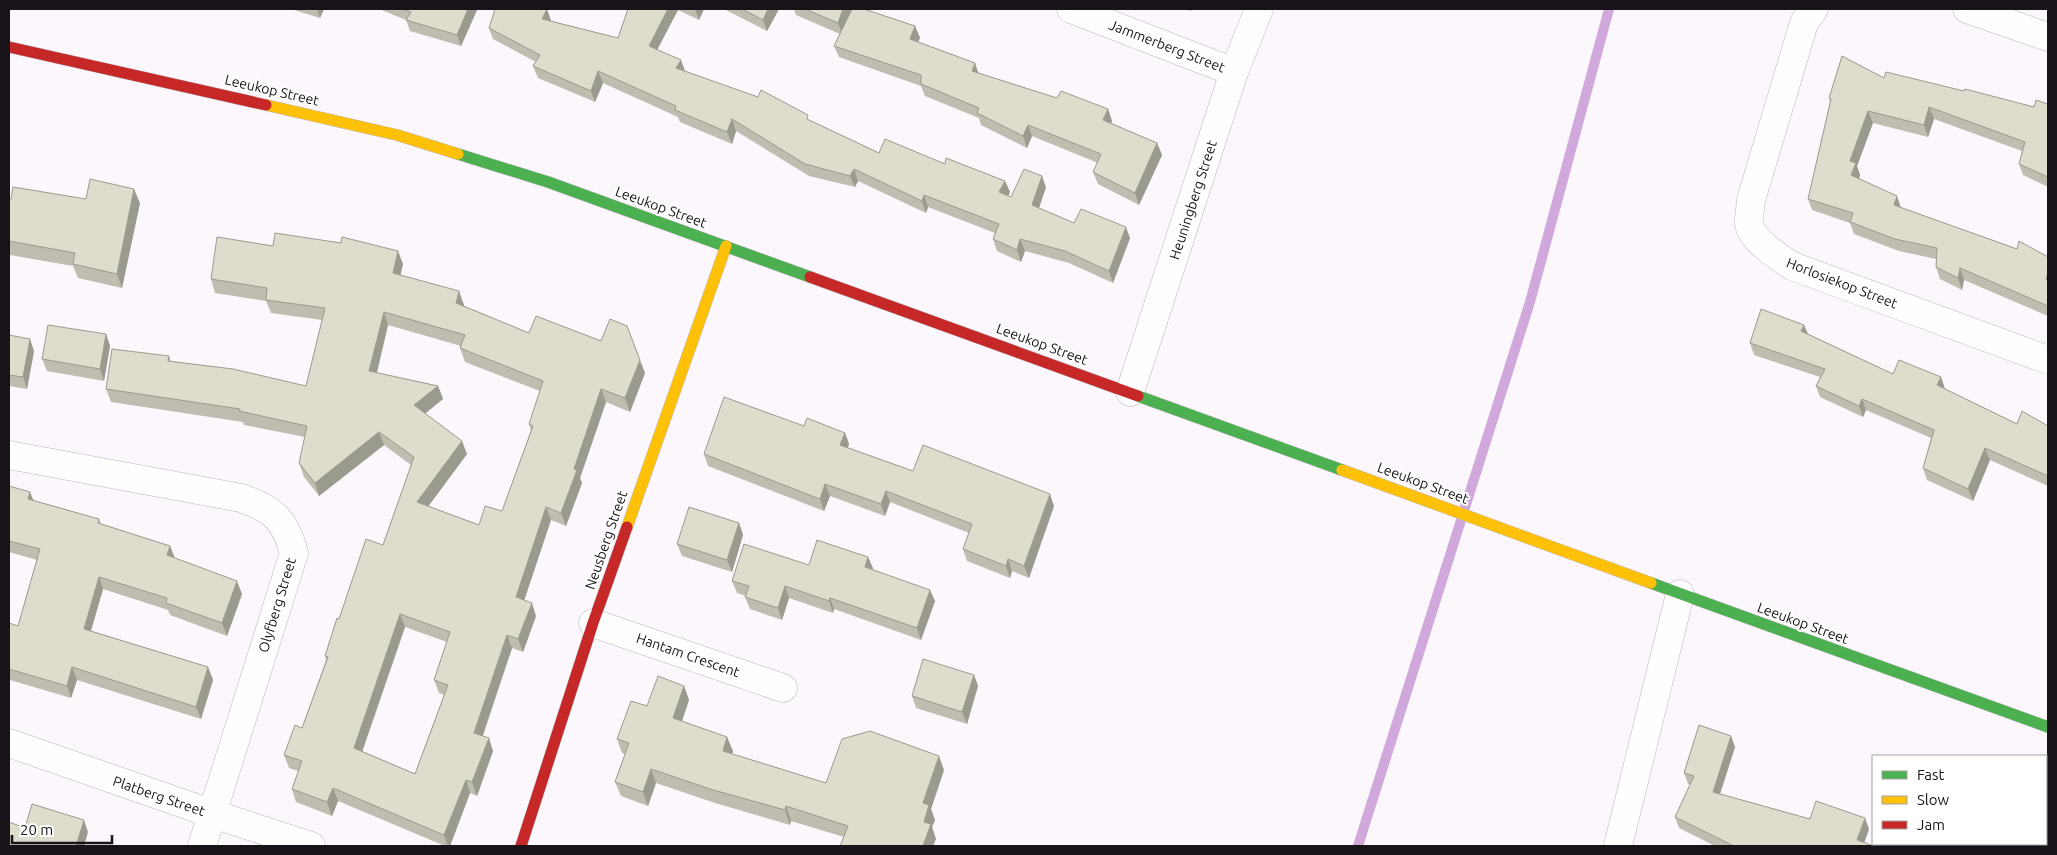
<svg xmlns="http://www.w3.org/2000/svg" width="2057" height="855" viewBox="0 0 2057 855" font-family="Ubuntu,sans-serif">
<rect width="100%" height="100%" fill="#fcf7fd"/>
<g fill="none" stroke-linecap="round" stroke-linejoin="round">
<polyline stroke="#d1a8db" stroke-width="10" points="1358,846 1530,302 1609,9"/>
<g stroke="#bbb7bc" stroke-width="29">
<g id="street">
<polyline points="1071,9 1234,72"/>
<path d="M1814,9L1804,23L1751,200C1751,207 1748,217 1749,224C1752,241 1779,257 1792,266L2048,360"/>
<polyline points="1967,9 2048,37"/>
<polyline points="1130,392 1234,72 1259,9"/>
<path d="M9,455L241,498C273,509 285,519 294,553L202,846"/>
<polyline points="593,623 783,688"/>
<polyline points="9,743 213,814 311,846"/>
<polyline points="1618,846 1680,594"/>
</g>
</g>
<g stroke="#bbb7bc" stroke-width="12">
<g id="fast">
<polyline points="458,154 548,182 810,277"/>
<polyline points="1138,396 1342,470"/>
<polyline points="1651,583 2048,727"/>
</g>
</g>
<g stroke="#bbb7bc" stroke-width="12">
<g id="slow">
<polyline points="266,105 397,135 458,154"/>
<polyline points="1342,470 1651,583"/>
<polyline points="627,527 726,246"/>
</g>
</g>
<g stroke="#bbb7bc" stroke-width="12">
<g id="jam">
<polyline points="9,47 266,105"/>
<polyline points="810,277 1138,396"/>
<polyline points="521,846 593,623 627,527"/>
</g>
</g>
<use href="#street" stroke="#fffeff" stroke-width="28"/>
<use href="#fast" stroke="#4caf50" stroke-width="11"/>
<use href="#slow" stroke="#ffc107" stroke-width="11"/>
<use href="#jam" stroke="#c62828" stroke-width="11"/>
</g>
<g fill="#bfbdaf" fill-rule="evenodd">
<polygon points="291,9 324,9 320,18"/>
<polygon points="379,9 476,9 477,10 461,46 410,31 406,20"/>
<polygon points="547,9 551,21 618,38 628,9 704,9 699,20 678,10 657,49 685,71 811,121 879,153 945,164 1005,181 1010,192 1008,196 1011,197 1046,187 1039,208 1074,223 1130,238 1113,283 1069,263 1025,251 1021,262 997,251 993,239 995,233 928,207 926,213 858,181 855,187 809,176 736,131 732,144 680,122 678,117 603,83 595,102 538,78 533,66 536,62 493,39 489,28"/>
<polygon points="724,9 779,9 767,31"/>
<polygon points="794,9 864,9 915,26 920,38 918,42 975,63 978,73 1057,98 1108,109 1112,121 1111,123 1157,143 1162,155 1139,205 1098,184 1093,172 1098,163 1032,136 1027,148 981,125 979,118 925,96 921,86 839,57 834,46 840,34 796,15"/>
<polygon points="1182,9 1192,9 1191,11"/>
<polygon points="1884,78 1964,91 2034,107 2048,104 2048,187 2023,175 2019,164 2022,151 1934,119 1928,137 1873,123 1857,166 1860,175 1859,178 1901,208 2017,249 2048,257 2048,316 1964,280 1962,290 1940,279 1936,267 1936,259 1899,251 1854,234 1850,223 1812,210 1808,199 1830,102 1829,98"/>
<polygon points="9,199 86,199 140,203 122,288 78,278 73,266 10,255 9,252"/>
<path d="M273,246L403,264L400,275L464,305V306L529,333L645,373L630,412L606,402L580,478L582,483L566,526L551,520L524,600L536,616L523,652L512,648L483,736L493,751L477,796L470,793L450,846H445L338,801L332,816L296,802L292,789L298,771L289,768L284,755L302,728L326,660L325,656L339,619L383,545L411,465L384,445L319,496L304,477L299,463L305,437L244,425L243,422L111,402L106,389L169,356L171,361L306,386L322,320L271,313L266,301L215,293L211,279ZM388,325L461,346L460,348L465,362L540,391L529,424L531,431L502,511L479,525L428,506L467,454L425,414L443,399L438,386L377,373ZM405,627L447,642L434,680L439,693L444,695L415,774L362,751Z"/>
<polygon points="1804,325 1808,334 1893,374 1941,377 1945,389 2017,424 2048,426 2048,486 1990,460 1973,501 1927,480 1923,468 1931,438 1866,410 1863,417 1820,397 1816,386 1820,377 1754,355 1750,343"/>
<polygon points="106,334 110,346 104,381 47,371 42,359"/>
<polygon points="9,335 34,351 27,389 9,386"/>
<polygon points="804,426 845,433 849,444 848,448 913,471 1054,506 1029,578 1012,571 1010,578 967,561 963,549 969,533 890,502 885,516 830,496 824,511 708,466 704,454"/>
<polygon points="9,486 33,500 99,519 101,524 170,546 175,558 242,594 227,636 170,615 168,610 103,589 91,631 208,667 213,680 201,719 77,680 71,698 10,680 9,676 9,623 18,626 37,560 9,552"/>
<polygon points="739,523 743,535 732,572 682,556 677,544"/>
<polygon points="809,565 873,568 872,569 935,601 921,640 834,609 833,613 789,598 782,620 750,609 745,597 746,596 737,593 732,581"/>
<polygon points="974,675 978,686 967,724 916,708 912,696"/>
<polygon points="684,686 689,700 682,721 733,751 732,754 826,783 944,770 931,809 935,820 932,827 936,839 844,837 791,821 790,825 715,803 656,783 648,806 621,796 615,782 625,754 622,753 617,739 647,706"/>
<polygon points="1731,736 1735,747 1720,794 1810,819 1869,829 1864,843 1874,846 1715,846 1679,828 1675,817 1690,784 1688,784 1684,773"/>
</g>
<g fill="#9b9a8f">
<polygon points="317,9 324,9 320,18"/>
<polygon points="468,9 476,9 477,10 461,46 457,35"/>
<polygon points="547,9 551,21 542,19"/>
<polygon points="668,9 678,9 678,10 653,58 649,46"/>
<polygon points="695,9 704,9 699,20"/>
<polygon points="768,9 779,9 767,31 763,20"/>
<polygon points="843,9 852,9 842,34 838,23"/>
<polygon points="915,26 920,38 914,50 910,39"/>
<polygon points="681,60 685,71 676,68"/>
<polygon points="975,63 979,75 972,71"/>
<polygon points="598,71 603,83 595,102 591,91"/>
<polygon points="1929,107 1934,119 1928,137 1924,125"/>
<polygon points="1108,109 1112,121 1107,131 1103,120"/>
<polygon points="1868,111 1873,123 1857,166 1860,175 1856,187 1851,175 1850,161"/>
<polygon points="732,119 736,131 732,144 727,132"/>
<polygon points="1028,125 1032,136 1027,148 1023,136"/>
<polygon points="1157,143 1162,155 1139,205 1135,193"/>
<polygon points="854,169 858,181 855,187 850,176"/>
<polygon points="1042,176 1046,187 1036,217 1032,205"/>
<polygon points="1005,181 1010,192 1004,204 999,192"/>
<polygon points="134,189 140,203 122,288 117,274"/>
<polygon points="924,195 928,207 926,213 922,201"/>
<polygon points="1897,196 1901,208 1894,205"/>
<polygon points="1126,227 1130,238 1113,283 1109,271"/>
<polygon points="1020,239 1025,251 1021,262 1017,250"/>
<polygon points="398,251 403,264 398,287 393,273"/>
<polygon points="1960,268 1964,280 1962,290 1958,278"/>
<polygon points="459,291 464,305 461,317 456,303"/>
<polygon points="384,312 388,325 374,384 369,371"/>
<polygon points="1804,325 1809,337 1801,331"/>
<polygon points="106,334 110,346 104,381 100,369"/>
<polygon points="30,339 34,351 27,389 23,377"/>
<polygon points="640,360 645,373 630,412 625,398"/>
<polygon points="1941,377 1945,389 1942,397 1937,385"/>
<polygon points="438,386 443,399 419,418 414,405"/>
<polygon points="601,389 606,402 580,478 582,483 566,526 561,513 574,469"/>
<polygon points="1862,399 1866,410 1863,417 1859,406"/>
<polygon points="379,432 384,445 319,496 315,483"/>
<polygon points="845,433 849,444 844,457 840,445"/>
<polygon points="462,441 467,454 422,515 417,502"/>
<polygon points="1985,448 1990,460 1973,501 1968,489"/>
<polygon points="825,484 830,496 824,511 820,499"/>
<polygon points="886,491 890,502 885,516 881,504"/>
<polygon points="30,492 35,504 28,499"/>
<polygon points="1050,494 1054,506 1029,578 1024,566"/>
<polygon points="546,507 551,520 521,610 516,597"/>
<polygon points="739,523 743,535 732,572 727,560"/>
<polygon points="170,546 175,559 167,555"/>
<polygon points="868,557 873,568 869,579 865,567"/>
<polygon points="1008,559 1012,571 1010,578 1006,566"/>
<polygon points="99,577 103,589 88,641 84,629"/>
<polygon points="237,581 242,594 227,636 222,623"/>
<polygon points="785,586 789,598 782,620 778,608"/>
<polygon points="930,590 935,601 921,640 917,628"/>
<polygon points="830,598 834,609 833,613 829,601"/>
<polygon points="532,603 536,616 523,652 518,639"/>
<polygon points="400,614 405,627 359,761 354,748"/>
<polygon points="507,635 512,648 479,746 474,733"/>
<polygon points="72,667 77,680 71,698 67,686"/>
<polygon points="208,667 213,680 201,719 196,707"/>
<polygon points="974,675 978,686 967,724 962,712"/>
<polygon points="684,686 689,700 678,733 673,718"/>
<polygon points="1731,736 1735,747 1717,803 1713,792"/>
<polygon points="727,737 733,751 728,765 723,751"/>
<polygon points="489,738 493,751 477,796 472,782"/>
<polygon points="939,756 944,770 931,809 935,820 932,827 936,839 933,846 923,846 924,822 923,803"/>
<polygon points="651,769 656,783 648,806 643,792"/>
<polygon points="466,780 470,793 450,846 448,846 444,835"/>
<polygon points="333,788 338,801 332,816 327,802"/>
<polygon points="786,806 791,821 790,825 785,810"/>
<polygon points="1865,818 1869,829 1863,846 1857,840"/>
<polygon points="84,820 88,832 84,846 76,846"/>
</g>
<g fill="#dedccc" stroke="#9b9a8f" fill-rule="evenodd">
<polygon points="403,9 468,9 457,35 406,20 411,12"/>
<polygon points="495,9 547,9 542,19 618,38 628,9 668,9 649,46 681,60 676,68 758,97 761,90 808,115 807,119 879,153 885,139 945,164 946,158 1005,181 999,192 1011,197 1024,169 1042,176 1032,205 1074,223 1081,209 1126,227 1109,271 1065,251 1020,239 1017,250 993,239 999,224 924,195 922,201 854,169 850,176 805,164 732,119 727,132 675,110 676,106 598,71 591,91 533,66 540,55 489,28"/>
<polygon points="742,9 768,9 763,20"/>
<polygon points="805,9 843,9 838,23"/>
<polygon points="852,9 864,9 915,26 910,39 975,63 972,71 1057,98 1061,91 1108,109 1103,120 1157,143 1135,193 1093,172 1101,154 1028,125 1023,136 977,113 979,108 921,84 921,75 834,46"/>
<polygon points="1842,56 1884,78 1886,72 1964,91 1965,89 2034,107 2036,100 2048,104 2048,177 2019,164 2025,142 1929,107 1924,125 1868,111 1850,161 1856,163 1851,175 1897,196 1894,205 2017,249 2019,241 2048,257 2048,273 2046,279 2048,280 2048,306 1960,268 1958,278 1936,267 1937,248 1895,239 1850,222 1853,213 1808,199 1831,99 1829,98"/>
<polygon points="90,179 134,189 117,274 73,264 75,253 9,241 9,199 11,199 13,187 86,199"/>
<path d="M275,233L341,243L342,237L398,251L393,273L459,291L456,303L529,333L536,316L601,341L610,319L627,326L640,360L625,398L601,389L574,469L577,470L561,513L546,507L516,597L532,603L518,639L507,635L474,733L489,738L472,782L466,780L444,835L333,788L327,802L292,789L302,761L284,755L295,725L302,728L328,657L325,656L337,618L339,619L366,539L383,545L414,457L379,432L315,483L299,463L307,426L239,411L240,409L106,389L112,349L169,356L168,361L233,369L306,386L325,308L266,300L267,288L211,279L217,237L273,246ZM384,312L465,335L460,348L543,381L529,424L533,426L502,511L485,506L479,525L417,502L462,441L414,405L438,386L369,371ZM400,614L450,632L434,680L448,685L415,774L354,748Z"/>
<polygon points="1761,309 1804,325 1801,331 1893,374 1899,360 1941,377 1937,385 2017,424 2022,411 2048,426 2048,476 1985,448 1968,489 1923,468 1934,430 1862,399 1859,406 1816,386 1825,369 1750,343"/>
<polygon points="48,325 106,334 100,369 42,359"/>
<polygon points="9,335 30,339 23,377 9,375"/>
<polygon points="724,397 804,426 807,418 845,433 840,445 913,471 923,445 1050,494 1024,566 1008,559 1006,566 963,549 972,524 886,491 881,504 825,484 820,499 704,454"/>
<polygon points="9,486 30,492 28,499 99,519 98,523 170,546 167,555 237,581 222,623 166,603 167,598 99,577 84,629 208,667 196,707 72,667 67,686 9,669 9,623 18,626 40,549 9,541"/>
<polygon points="689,507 739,523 727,560 677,544"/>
<polygon points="817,540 868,557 865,567 930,590 917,628 830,598 829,601 785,586 778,608 745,597 749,586 732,581 744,544 809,565"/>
<polygon points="923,659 974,675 962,712 912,696"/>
<polygon points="658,676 684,686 673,718 727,737 723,751 826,783 842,739 870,731 939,756 923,803 929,805 924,822 931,824 923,846 840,846 848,826 786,806 785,810 710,789 651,769 643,792 615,782 629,743 617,739 631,701 647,706"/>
<polygon points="1699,725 1731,736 1713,792 1810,819 1816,801 1865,818 1857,840 1874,846 1734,846 1675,817 1694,776 1684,773"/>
<polygon points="32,804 84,820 76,846 9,846 9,822 25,828"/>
<polygon points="1919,844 1923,844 1930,846 1918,846"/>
</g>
<g text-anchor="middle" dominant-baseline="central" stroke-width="4" stroke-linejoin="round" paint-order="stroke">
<g font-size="14" fill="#171318" stroke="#fff">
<text transform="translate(1167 46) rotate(21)">Jammerberg Street</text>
<text transform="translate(272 90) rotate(13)">Leeukop Street</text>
<text transform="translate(1193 200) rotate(-72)">Heuningberg Street</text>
<text transform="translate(661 207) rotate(20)">Leeukop Street</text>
<text transform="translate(1842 283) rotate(21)">Horlosiekop Street</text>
<text transform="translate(1042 344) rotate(20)">Leeukop Street</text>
<text transform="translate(1423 483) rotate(20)">Leeukop Street</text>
<text transform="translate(606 540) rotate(-71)">Neusberg Street</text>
<text transform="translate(277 605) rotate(-73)">Olyfberg Street</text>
<text transform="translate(1803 623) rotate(20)">Leeukop Street</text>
<text transform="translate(688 655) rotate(19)">Hantam Crescent</text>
<text transform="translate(159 796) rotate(19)">Platberg Street</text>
</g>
</g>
<rect width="2057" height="855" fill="none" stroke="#171318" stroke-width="20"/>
<rect x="1872" y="755" width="175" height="90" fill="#ffffff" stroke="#a2a1a3"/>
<rect x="1882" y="771" width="25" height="8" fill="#4caf50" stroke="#a2a1a3"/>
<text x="1917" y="780" font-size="15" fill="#171318">Fast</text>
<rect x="1882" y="796" width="25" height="8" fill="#ffc107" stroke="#a2a1a3"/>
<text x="1917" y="805" font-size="15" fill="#171318">Slow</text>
<rect x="1882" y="821" width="25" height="8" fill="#c62828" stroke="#a2a1a3"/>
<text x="1917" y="830" font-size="15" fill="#171318">Jam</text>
<path d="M12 835v8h100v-8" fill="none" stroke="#171318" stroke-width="2.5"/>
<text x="20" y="835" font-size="15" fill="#171318" stroke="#ffffff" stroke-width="4" paint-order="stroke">20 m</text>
</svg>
